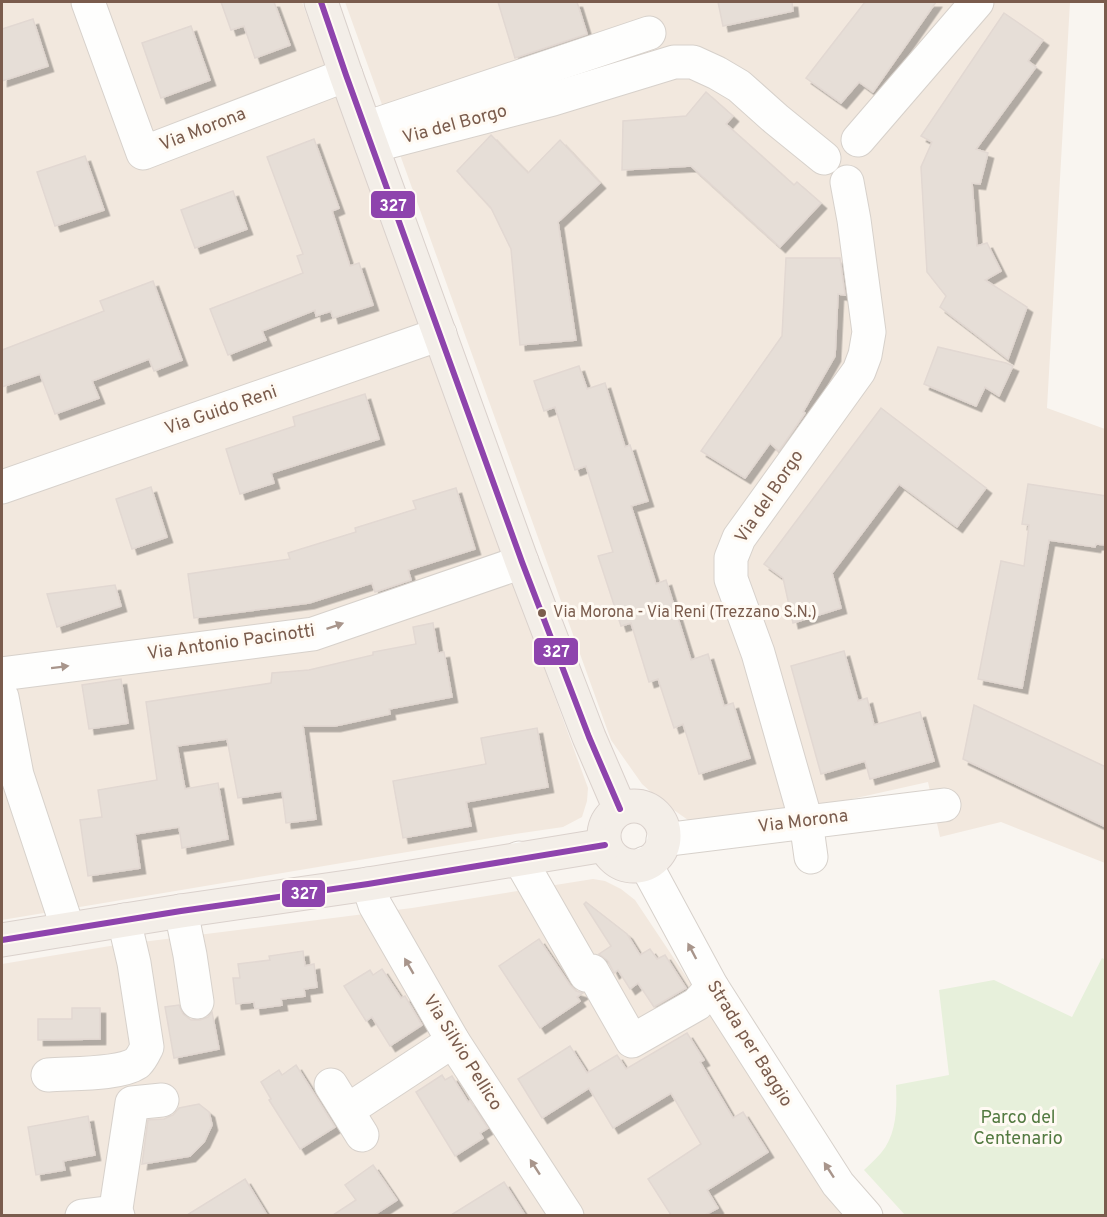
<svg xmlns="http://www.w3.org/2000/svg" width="1107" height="1217" viewBox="0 0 1107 1217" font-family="Overpass,sans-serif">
<defs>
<filter id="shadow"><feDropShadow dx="5.5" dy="5.5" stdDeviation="0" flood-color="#0004"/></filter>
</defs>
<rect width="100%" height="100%" fill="#f9f5f0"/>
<g fill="#f2e8de">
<polygon points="2,2 302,2 588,788 587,801 582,817 563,827 515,834 2,920"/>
<polygon points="345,2 1070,2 1047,408 1105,429 1105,863 1001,822 940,837 928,782 758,820 706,824 688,820 661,801 642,784 611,740"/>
<polygon points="593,879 605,881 621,889 635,900 829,1191 851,1216 2,1216 2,964 110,946 412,908"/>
</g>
<path fill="#e7f0db" d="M1102,958L1106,960L1105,1215H905L864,1170C870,1164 876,1159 881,1153C897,1134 897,1107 896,1085L949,1075L939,990L994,980L1072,1017Z"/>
<g fill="#e6ded7" stroke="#e2d8d2" stroke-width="1.5" filter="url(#shadow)">
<polygon points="221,2 274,2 290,45 255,58 244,26 231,30"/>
<polygon points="498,2 577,2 587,34 515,58"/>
<polygon points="718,2 792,2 793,11 723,26"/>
<polygon points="865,2 936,2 873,92 859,82 841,103 806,78"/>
<polygon points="1004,13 1043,40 1028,61 1036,67 976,149 988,153 980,184 972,183 977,246 987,243 1001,271 985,280 1027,307 1008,359 940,307 946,296 927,272 921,167 932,142 921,136"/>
<polygon points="33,19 48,66 2,81 2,29"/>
<polygon points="191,26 210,80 161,98 142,43"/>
<polygon points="706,92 733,116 726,124 794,185 797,182 821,203 780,247 691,166 622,170 623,121 686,116"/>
<polygon points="491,135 528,173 560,140 600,183 558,222 576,340 520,345 511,249 491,208 457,171"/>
<polygon points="314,139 339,208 332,211 350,266 359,263 373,305 333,318 331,311 316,316 315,310 262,331 266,340 228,355 210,309 303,273 297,256 303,254 267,157"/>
<polygon points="85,156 104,210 55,226 37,172"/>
<polygon points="233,191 247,229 195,248 181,210"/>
<polygon points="786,258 840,258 845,295 838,294 835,356 803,412 805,413 779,451 770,443 745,478 701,451 782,336"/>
<polygon points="153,281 182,360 154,371 149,359 92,381 99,398 55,414 40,374 2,387 2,350 104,311 100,301"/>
<polygon points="938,347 1006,363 1013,366 999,396 985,387 976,406 924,384"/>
<polygon points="579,366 587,389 605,383 625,447 630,445 648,501 631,506 656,584 666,580 691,660 708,654 724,706 733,703 750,758 699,774 683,724 674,728 658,679 649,682 631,623 621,626 598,556 613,552 586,466 575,470 555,407 544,411 534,381"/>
<polygon points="365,394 379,439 271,473 274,483 240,494 226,449 295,426 293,417"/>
<polygon points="881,408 986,488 957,527 899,484 832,573 841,608 793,623 783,578 764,564"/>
<polygon points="1028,484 1106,496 1106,545 1096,544 1095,547 1049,540 1022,688 978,679 1001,561 1024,566 1029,525 1022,524"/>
<polygon points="151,487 167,537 132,549 116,499"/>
<polygon points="456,488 475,549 408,570 411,580 375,592 372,583 309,603 194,618 188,574 290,559 288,553 356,532 355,528 416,509 413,501"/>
<polygon points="115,585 121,606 57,627 47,594"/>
<polygon points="433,623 438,653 444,652 452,697 389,709 390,714 335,726 303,726 316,819 286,823 282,791 238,798 227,739 177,746 185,789 218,783 228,839 182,848 179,827 135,834 140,868 88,876 80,820 102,817 98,790 157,780 146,702 271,683 272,673 309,670 373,655 373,652 416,644 413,627"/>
<polygon points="844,651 858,701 867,698 874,725 920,712 934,761 870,779 865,761 821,774 791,666"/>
<polygon points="121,679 128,723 89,729 82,685"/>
<polygon points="974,705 1106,767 1106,827 963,759"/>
<polygon points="537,728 548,787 466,802 471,826 403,838 393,781 486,764 481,738"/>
<polygon points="586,902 627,934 640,955 650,949 657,959 665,955 686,988 654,1007 638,983 630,989 618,970 614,973 608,961 599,954 611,946 584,904"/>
<polygon points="539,939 570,985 576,991 583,993 577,997 580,1001 540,1028 499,966"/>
<polygon points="303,951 305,966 314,964 317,987 304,989 305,996 281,999 282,1005 255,1009 254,1002 236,1004 233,978 240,978 238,964 270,960 269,956"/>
<polygon points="382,969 401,998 405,996 422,1025 390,1046 372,1017 366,1021 344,986 370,970 373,975"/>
<polygon points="179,1005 183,1014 191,1020 200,1020 208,1017 212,1012 219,1049 174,1058 165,1007"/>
<polygon points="72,1008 100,1008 100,1039 38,1040 38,1019 72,1019"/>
<polygon points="687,1033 704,1060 700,1062 733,1118 743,1112 768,1152 707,1190 718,1208 705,1215 671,1215 648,1179 701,1144 671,1093 613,1128 589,1088 542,1118 518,1079 570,1046 587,1073 617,1055 626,1069"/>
<polygon points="296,1065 335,1127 300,1149 269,1100 271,1099 261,1082 279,1070 282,1075"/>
<polygon points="442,1075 445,1080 452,1076 468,1102 470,1101 488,1128 480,1133 483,1138 455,1156 416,1092"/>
<polygon points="199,1104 209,1112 212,1125 204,1142 190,1156 142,1164 148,1120 164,1119 173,1115 179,1108"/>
<polygon points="88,1116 95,1155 63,1161 65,1170 36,1175 28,1127"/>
<polygon points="373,1165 397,1200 374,1215 333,1215 356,1200 345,1185"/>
<polygon points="245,1179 267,1215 187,1215"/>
<polygon points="504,1182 525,1215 451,1215"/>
</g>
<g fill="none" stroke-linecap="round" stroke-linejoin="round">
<g stroke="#d7d1cb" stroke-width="35">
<g id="minor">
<polyline points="88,2 143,153 346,75"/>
<polyline points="381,123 649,33"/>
<polyline points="858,140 977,2"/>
<polyline points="372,146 553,99 674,62 693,62 717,73 739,86 776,119 824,158"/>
<polyline points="2,487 440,334"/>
<polyline points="2,674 313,634 522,562"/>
<polyline points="2,697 17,775 68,929"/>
<polyline points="663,840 944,805"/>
<polyline points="811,857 806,821 758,653 731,579 731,558 739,538 859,371 865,355 869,332 854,220 847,182"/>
<polyline points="519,858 586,975 592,971 632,1041 697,1004 712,987"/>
<polyline points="645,863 712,987 838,1184 866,1216"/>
<polyline points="368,884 375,905 453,1041 567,1216"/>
<polyline points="181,911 190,955 197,1002"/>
<path d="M48,1075C70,1073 119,1075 137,1063C142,1058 144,1053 147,1047L134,963L124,920"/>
<polyline points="331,1085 362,1135"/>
<polyline points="348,1110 453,1041"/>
<polyline points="115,1215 132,1103 162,1100"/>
<polyline points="82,1216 106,1213 118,1216"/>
</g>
</g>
<g stroke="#dad1cc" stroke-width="35">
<g id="major">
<polyline points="321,2 346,75 522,562 589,737 620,809"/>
<circle cx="634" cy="836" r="30"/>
<polyline points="2,940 181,911 368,884 605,845"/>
</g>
</g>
<use href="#minor" stroke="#fefefd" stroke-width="33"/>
<use href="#major" stroke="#f3eee8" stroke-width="33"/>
<g stroke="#fffaf3" stroke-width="10">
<g id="bus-1">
<polyline points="321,2 346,75 522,562 589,737 620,809"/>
<polyline points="2,940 181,911 368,884 605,845"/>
</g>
</g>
<use href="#bus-1" stroke="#8e44ad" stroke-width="6"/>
</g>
<defs><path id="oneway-solid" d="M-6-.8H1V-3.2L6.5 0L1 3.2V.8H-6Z" transform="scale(1.5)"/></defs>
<g fill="#a8958b">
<use href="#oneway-solid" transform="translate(335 626) rotate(-19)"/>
<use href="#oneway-solid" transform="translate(60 667) rotate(-7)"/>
<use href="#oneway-solid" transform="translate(692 951) rotate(-118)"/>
<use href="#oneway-solid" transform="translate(409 966) rotate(-120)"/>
<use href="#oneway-solid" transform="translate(535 1167) rotate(-123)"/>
<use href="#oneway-solid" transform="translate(829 1170) rotate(-123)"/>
</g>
<circle fill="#7a5c4d" stroke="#fffaf3" stroke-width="2" cx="542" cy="613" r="5"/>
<g text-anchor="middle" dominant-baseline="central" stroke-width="6" stroke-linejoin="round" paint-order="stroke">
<g font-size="16" fill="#7a5c4d" stroke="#fffaf3" text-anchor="start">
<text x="553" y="613">Via Morona - Via Reni (Trezzano S.N.)</text>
</g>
<g font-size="18" fill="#7a5c4d" stroke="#fffaf3">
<text transform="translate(455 125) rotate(-15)">Via del Borgo</text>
<text transform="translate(203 130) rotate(-21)">Via Morona</text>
<text transform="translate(221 411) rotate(-19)">Via Guido Reni</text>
<text transform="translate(770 497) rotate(-56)">Via del Borgo</text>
<text transform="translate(231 643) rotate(-8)">Via Antonio Pacinotti</text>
<text transform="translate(803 822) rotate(-7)">Via Morona</text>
<text transform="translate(749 1044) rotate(58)">Strada per Baggio</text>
<text transform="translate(462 1053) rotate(58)">Via Silvio Pellico</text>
</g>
<g font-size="18" fill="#537a41" stroke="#fffaf3">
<text x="1018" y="1118">Parco del<tspan x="1018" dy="21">Centenario</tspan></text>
</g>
</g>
<g stroke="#fffaf3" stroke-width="2">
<rect x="370" y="190" width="46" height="29" rx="6" fill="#8e44ad"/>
<rect x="533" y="637" width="46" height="29" rx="6" fill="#8e44ad"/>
<rect x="281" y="879" width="45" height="29" rx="6" fill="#8e44ad"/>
</g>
<g font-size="16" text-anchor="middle" font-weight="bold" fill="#fff">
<text x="393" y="211">327</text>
<text x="556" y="657">327</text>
<text x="304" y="899">327</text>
</g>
<rect width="1107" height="1217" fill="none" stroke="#7a5c4d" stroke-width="6"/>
</svg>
